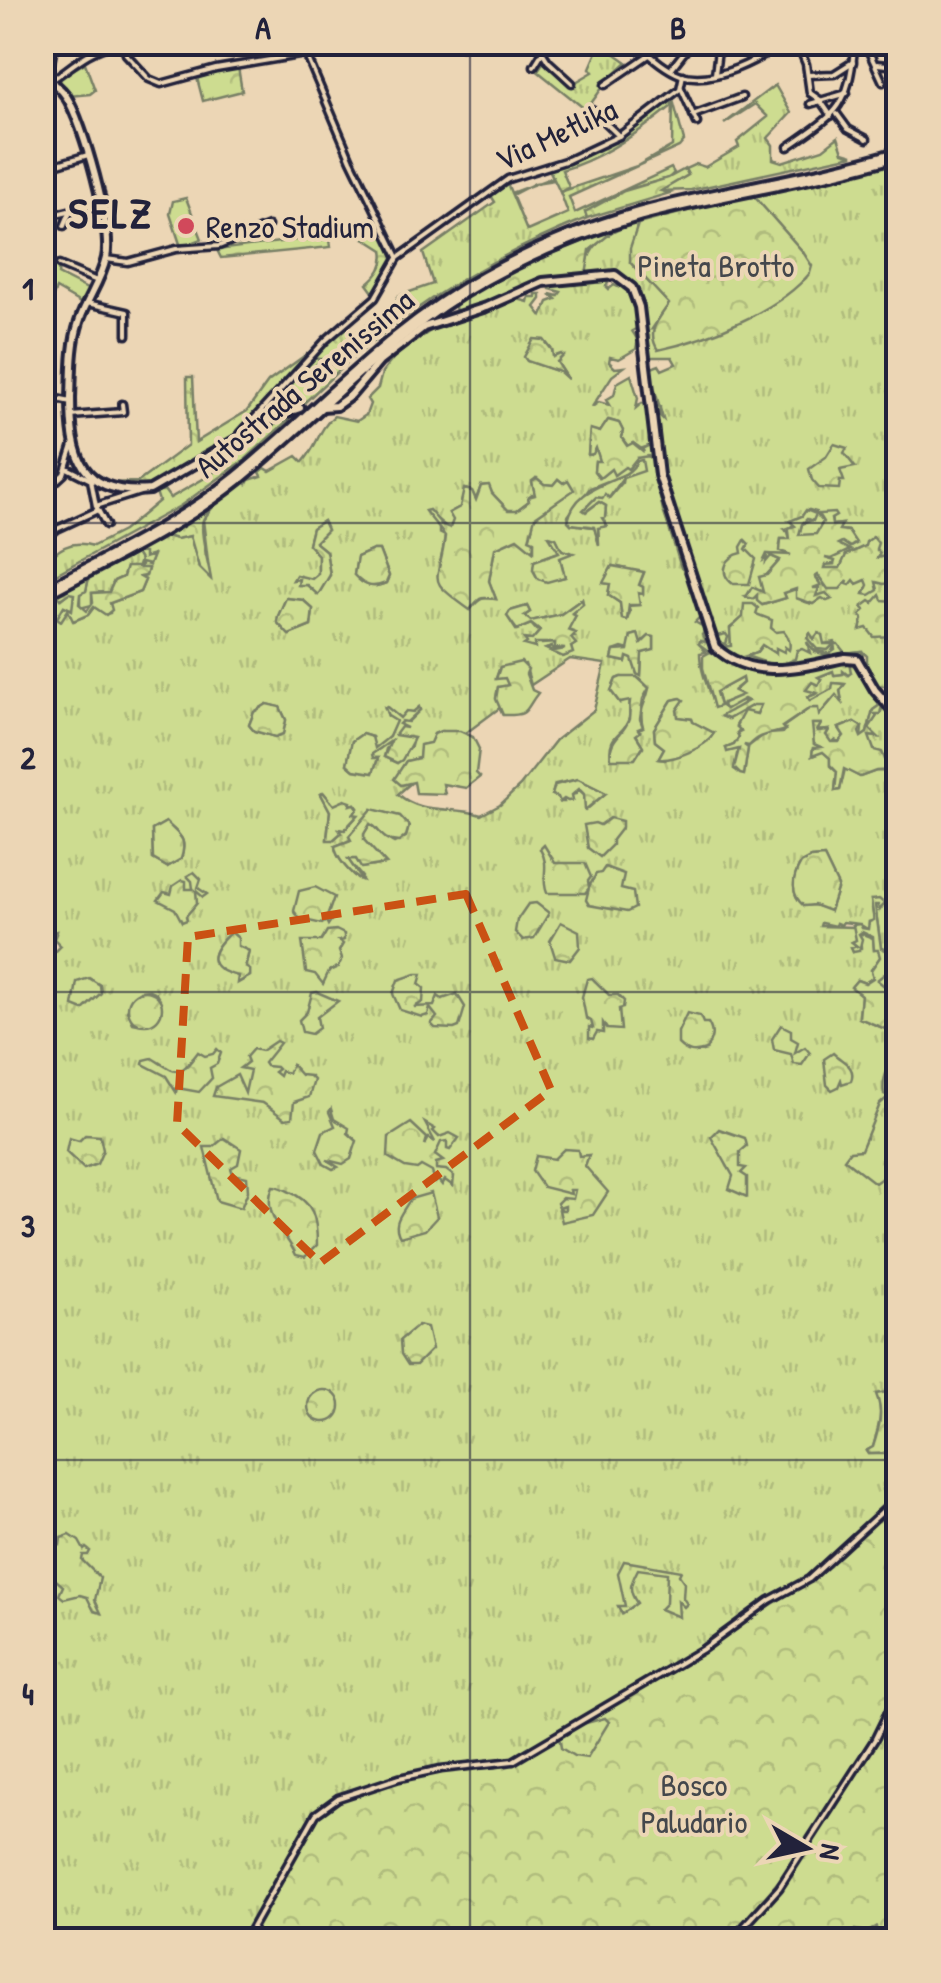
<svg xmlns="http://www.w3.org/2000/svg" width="941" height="1983" viewBox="0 0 941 1983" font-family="'Patrick Hand',sans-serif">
<defs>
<pattern id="grass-tufts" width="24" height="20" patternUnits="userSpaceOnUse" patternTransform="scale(2.5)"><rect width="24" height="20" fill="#cddc90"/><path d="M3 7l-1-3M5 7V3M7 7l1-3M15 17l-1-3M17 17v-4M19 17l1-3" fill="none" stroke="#b0bc7d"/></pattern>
<pattern id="forest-crowns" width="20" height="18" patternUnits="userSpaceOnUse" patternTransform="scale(2.5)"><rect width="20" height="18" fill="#cddc90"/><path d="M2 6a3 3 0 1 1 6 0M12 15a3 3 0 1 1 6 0" fill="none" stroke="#b0bc7d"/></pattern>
</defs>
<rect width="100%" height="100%" fill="#ecd6b5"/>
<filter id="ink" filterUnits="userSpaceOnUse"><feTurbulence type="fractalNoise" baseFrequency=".01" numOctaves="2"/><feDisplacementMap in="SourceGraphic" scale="20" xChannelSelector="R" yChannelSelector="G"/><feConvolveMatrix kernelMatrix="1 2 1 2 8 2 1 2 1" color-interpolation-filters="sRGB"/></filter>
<g filter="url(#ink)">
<g fill="url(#grass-tufts)" stroke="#787f66" stroke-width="2.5" fill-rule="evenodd">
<path d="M594,43H600L627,62C605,81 602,89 586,110L535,69L538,70L544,61L569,86L593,72L590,68L597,52Z"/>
<polygon points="85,63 95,90 90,94 69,96 61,87 60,77"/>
<polygon points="775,85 791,113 768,138 773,145 773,159 782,162 823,149 838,137 843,152 853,155 691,190 660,191 688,175 685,169 696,164 705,167 739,147 737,142 768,117 755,104 724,124"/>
<path d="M673,100L684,141L679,147L569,197L575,213L671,168L674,173L669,178L624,191L585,212L587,218C498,254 421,299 348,362L340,361L314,372L312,358L346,326L354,335L374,318L394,308L398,296L433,284L423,253L495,202L490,194L507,183L511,193L551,178L554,180L535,183L512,195L527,231L568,213L560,192L637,166L672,146Z"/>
<path d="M885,164L898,175V564L876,558L866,546L846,555L841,568L824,569V564H834V561H825V558L835,556L843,549L837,545L842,541L850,547L856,544L848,531L837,530L842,524L832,525L831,514L817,515L823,522L816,535L799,536L802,524L810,521L816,512L809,510L798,519L790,521L796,523L785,531L791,530L788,532L790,539H781L780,545L795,547L808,556L767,554L764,560L771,556L780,560L762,580L764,592L746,596L753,599L757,595L763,605L786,598L784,593L796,588L802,601L812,604L822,597L831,600L815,596L818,588L812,589L819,581L815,576L819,574L825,586L851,579H866L869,585L864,593L873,580L884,584L898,580L894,602L873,604L861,615C870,635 869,633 892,636C901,650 897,653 889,667L894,671V680L898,681L891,687L870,684L861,661L867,671V656L862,651L845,653L835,642L823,644L819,634L812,641L822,648L835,644L831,654L809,649L807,654L777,668H768L767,663L747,658L745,656L756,653L762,645L775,653V647L784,651L785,646L771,628L745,609L744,617L730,628L731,646L723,647L720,641L725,644L723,638L715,640L661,476L650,384L654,405L660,407L659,415L663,419L649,369L659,365L662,370L676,364L672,357H648C642,308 651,264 586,273C586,238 621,227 649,218L637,224L630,262L669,304L652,329L779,299L806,278L803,252L752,194Z"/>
<polygon points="43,260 59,267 58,274 89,290 82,304 56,289 51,301 43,303"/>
<path d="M605,276L612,277L606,286L609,289L614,285L618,287L619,279L632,292L639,332L636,329L632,331L638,340L636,349L619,359L610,357L609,362L615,368L624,367L612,376L592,407L599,402L609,405L606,400L614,395L617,383L631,375L638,398L636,408L642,403L649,405L651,446L643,448L646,452L633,443L628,446L621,437L623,431L619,423L609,420L600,432L590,430L588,454L591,455L596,448L601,463L595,461L594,471L599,478L611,469L615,474L627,464L629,468L637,457L648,456L653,459L663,511L701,616L695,622L700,625L702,620L706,631L702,635L706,642L699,644L706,652L700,653C700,671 709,689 714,707L720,705L716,692L742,678L743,683L734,690L743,695L723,703L722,706L726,709L734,702L749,700L722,717L728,719L756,703L761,705L757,714L744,712L736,726L740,729L737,733L739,737L734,745L726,748L728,751L743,747L737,754L734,769L744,774L748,748L744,745L749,746L765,734L782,733L785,729H780L810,708H819L820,714L837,694L842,702L840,690L844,684L834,683L832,689L810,701L808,697L816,694L805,690L812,682L818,685L821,679L815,678L834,671L835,675L843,674L842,670L848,675L851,672L847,665L849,661L858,664L883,703L873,710L867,733L861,738L862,727L854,722L839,728L844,735L839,742L835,740L831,744L826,735L829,730L817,731L821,724H813L814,744L822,748H813L812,756L823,751L830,758V766L837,772L835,791L840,790L845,769L860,777L876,771L894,772L892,762L887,763L882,753L874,751L868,736L878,737L868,728L876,717L875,713L880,714L884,704L898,720V875L895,874L889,864L891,879L885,893L890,895L893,914L898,920V983L894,994L876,980L893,967L889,951L881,948L875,905L878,904L880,910L884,904L882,902L871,900L874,922H869V930L859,924L843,922L841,925L836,923L835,926L821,923L820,926L855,927L857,940L852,942L857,946L851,947L853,952L861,948L860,933L873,938L874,950L879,949L881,956L871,970L873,977L865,983L857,980L852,986L861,995L859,1018L888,1030L898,1040V1390L877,1394C884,1413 878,1428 873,1447L866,1451L868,1454H898V1940H43L42,953L51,956L61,946L54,939L57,931L50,932L49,929L43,938L42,619L46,615L43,612V603L57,594L61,599L69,592L74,594L73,610L64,606L57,618L61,620L68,610L74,621L88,615L94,607L106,614L110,613V603L140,592L145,580L139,578L146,576L148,569L140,568L142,562L149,565L152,556L144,558L143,553L136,552L140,560L138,568L126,567L123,577L114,581L109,592L92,593V605L80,608V593L86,591L89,577L164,535L176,539L190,536L199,567L210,578L203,520L219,499L243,481L247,484L249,480L262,476L260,472L265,468L270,471L297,456L303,462C318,446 317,431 334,416L357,421L366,415L370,404L367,399L378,388L382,373L395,356L440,324L514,298L528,302L529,297H536V294H541V299L535,307L542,316L548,302L556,299L550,294L558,296L561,292L550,289L549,284ZM534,340H544L552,350L553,357L563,356L557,362L568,379L561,372L527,361L525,358ZM623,475L622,483L610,497L604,493L603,498L596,497L583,510L585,512L599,502L606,506L605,517L602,518L607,526L598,527L599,544L594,527L571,524L568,516L590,488ZM536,478L544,484L553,485L558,479L563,483L568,481L573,490L535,517L530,525H533L529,540L534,542V550L517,538L495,548L489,581L496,599C483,597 480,597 471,609L467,607C424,572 440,584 445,536L439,533V527L427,511L450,530L454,520L449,513L460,507L465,489L472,491L476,500L481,486L488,485L492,493L509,511L517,510L529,501L528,497L532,494L536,497L532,482ZM323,521L327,530L315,542L326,551L330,575L318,594L307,585H299V579H294L296,576L312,580L318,574V555L308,544L312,528ZM551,537L556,538L562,550L571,553L560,557L565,577L547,581L538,579L533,570L535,561L559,552ZM373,550H379L389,576L386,583C372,589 364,586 354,575L357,557ZM613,566L644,573L639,585L643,587V594L638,593L637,600L640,605L628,606L630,612L627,620L622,619L620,603L608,595L610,584L604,583ZM286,598L303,600L313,609L311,626L289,635L277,622L278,616ZM582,599L583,604L572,613L576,615L567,631L574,633L571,635L574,637L570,638L575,644L571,647L572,653L563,657L546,649L552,647L554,651L562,652L565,648H555L556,643L542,644L540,636L535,642L533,639L541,629L536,630L531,624L516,630L507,616L510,611L527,606L530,612L524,616L531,621L561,614ZM638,634L640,644L649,636L654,637V649L642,653L641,675L637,674L633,659L627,656L626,662L612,659L614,651L622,648L629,650L631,636ZM570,659L605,664L594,710L556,740L520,786L500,805L481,815C453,805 422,816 398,794L411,783L401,785L395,779L406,761L419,758L421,745L431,743L434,734L441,731L466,733L501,707L496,698L498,687L509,686L506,678H496L500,667L525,664L531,685ZM621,677L640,679L649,688C646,705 638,707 643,727L636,729L640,731L636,734L643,747L634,759L611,758C607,733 624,736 629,718C630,712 629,706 630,700L620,703L611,691L616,679ZM680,698L683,700L677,710L678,717L692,719L693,722L714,733C702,752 682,749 665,760L658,759L664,748L655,741L654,729L672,700ZM267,704L280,707L286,720L283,733L275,737L254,731L249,725L254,712ZM385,708L401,718L406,711L413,712L419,708L420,710L408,722L402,721L398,725L401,726L394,736L413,738L411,746L397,763L384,757L386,749L394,741L379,747L389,737L397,721L388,716ZM362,734L372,737L374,748L379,749L371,754L373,758H378L373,772L354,770L347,764L352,741ZM578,779L606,793L586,810L584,794L578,789L576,794L571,795L573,800L568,801L563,798L564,802H560L559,797L552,794L555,784ZM324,793L334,806L345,800L350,805L355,804L358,808L353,815H358L345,830L338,829L341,833L333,840L327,839L330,811L321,794ZM372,810L400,816L409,826L406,837L394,843C386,839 372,824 370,824L364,833V840L386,864L362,868L356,859H347L362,877L361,880C351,876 335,856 335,846L351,840L349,836ZM166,822C179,836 188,837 181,859L167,867L153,859L152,830ZM824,857L838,886L830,910L814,905L804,906C790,894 792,879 801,863L810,858ZM231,932L238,938L237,946L249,951L245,968L250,970V976L238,983L239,976C204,968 209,952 231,932ZM149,990L156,993C164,1013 159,1030 133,1023L127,1010L140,991Z"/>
<path d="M298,411L246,459L180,506L43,581L42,565C58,549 70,539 93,546L123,531L159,501L156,492L164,490L170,498L222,468L216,456Z"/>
</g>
<g fill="url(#forest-crowns)" stroke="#787f66" stroke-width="2.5">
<polygon points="238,67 242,91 203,101 197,78"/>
<path d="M672,98V106C640,132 602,159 562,170L569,187L560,192L549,169L619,138Z"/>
<polygon points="685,169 688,175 661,191 670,193 587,218 585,212 624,191 668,178"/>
<path d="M752,194L803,252L812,266L810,273C779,311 705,340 658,350C646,331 658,320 669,304L630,262V248L638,224Z"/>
<path d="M376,221L395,257L375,295L367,284C378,275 386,265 383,250L358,234L375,226Z"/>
<path d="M616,229L590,250L586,276L543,282L486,307L456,315L455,305C503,271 561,249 616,229Z"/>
<polygon points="330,239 331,247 221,258 217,250 295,240"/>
<polygon points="534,339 544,340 552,350 553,357 561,354 563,356 557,362 568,379 560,372 527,361 524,357"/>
<polygon points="311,351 254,420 233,440 150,487 131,488 107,483 138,482 188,445 187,377 193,377 196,442 247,411 268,382"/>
<polygon points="312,358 321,359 312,369 314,372 340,361 348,362 304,403 283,407 246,434 272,403 279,405 290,392 294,376"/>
<polygon points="650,414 657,475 686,572 681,568 655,481 653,459 648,456 637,458 628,469 625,467 614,475 611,469 600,478 594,471 595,461 600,461 596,448 593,454 588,455 590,429 600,432 608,420 619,423 623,431 621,437 627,446 633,443 644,452 642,449 650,445"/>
<polygon points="834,444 847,448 844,453 855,467 840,470 844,481 840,481 839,489 819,488 812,480 809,469 826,457"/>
<path d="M642,460L644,471L623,478L609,498L605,494L603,498L596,497L583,510L586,512L599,502L606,506L605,517L602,518L607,526L598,528L599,545L594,527L571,524L568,521C577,479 627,486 637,461Z"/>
<path d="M537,478L544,484L553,485L558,479L563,483L568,480L574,490L535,517L529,539L534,541L533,551L517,538L495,548L489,581L496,599C481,598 482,594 470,610C422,576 440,585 445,536L425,511L429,510L442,525L450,528L453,520L449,513L460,507L464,489L472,491L476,500L481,486L489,485L492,493L508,510H517L529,501L528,497L535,495L532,481Z"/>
<path d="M219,499C214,505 206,513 203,520C199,531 209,565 211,579L199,567L190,536L176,539L164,535Z"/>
<polygon points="806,510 816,514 813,521 807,519 802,524 799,535 816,534 823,522 818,514 834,513 836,516 831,519 832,525 842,524 839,530 848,531 856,543 850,547 842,542 838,544 850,550 831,559 825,558 835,561 834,564 825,565 824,568 840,568 846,555 865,546 866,542 873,537 878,543 876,549 880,553 877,558 885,556 898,564 898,580 884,584 876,582 878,590 870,595 864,594 868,585 866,580 857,584 854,580 850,585 847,584 848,580 840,589 828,589 818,575 815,577 821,585 813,588 819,588 816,596 826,593 832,599 827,601 822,598 813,604 796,598 796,589 784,593 786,598 762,605 757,601 757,595 753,599 746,597 752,587 763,592 759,577 767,575 780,560 771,556 766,562 767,554 791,555 780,551 781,539 790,539 789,531 785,529 795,526 790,521 802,516"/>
<polygon points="323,521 327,530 315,542 326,551 330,575 318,595 307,585 298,585 299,579 293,580 296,575 312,579 318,574 318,555 308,544 312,528"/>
<polygon points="549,536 556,538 562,550 573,553 560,558 565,577 547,582 538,579 533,569 534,561 559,552"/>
<path d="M745,540L749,544L746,549L756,559L749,584H733C717,572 727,556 742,553L741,547Z"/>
<path d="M373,550H379L389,576L386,583C372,589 364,586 354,575L357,557Z"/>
<polygon points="135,552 144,553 144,558 153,555 149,565 141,563 140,568 148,568 146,576 140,577 145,580 140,592 110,603 112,610 106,615 94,607 88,615 73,621 68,610 61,621 57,618 64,606 72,610 74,594 69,593 60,599 57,594 89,577 86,591 80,594 79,604 87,611 93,603 92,593 109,592 114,581 123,577 126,567 138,567 140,560"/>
<polygon points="612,566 644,572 639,585 643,587 643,594 638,593 640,605 629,605 627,620 622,619 620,603 608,595 610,584 603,583"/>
<polygon points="898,585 898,616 889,627 893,631 898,622 898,645 892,636 874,637 867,628 860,630 863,619 860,615 865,610 862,607 870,601 873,603 880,595 882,600 894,601 896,592 892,590"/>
<polygon points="286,598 303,600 313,609 311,626 289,635 277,622 278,616"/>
<polygon points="582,599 583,604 572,613 576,615 568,630 576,633 571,638 576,644 571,647 573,653 563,657 546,649 552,647 554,651 565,649 555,648 555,643 535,643 535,648 524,645 527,643 524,639 532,640 540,631 531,624 517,630 507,616 510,611 527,606 530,612 524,616 531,621 561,614"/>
<path d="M744,604H753L758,608L756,614L772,620L771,628L776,632L784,631C788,636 791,643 789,650L785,647L784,652L776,648V654L762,645L756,653L746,656L767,663L768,668L735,658L717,645V636L726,634L728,637L726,644L721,643L723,647L731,646L730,629L743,617Z"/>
<path d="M703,630L712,646L710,652L775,675L849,661L851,673L848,675L843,671V674L834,675L833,671L818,677L821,679L818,685L812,682L806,690L817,693L808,697L810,701L832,689L833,683L845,684L840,691L842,702L836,695L819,715L818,708H810L782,727L785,730C773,735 761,732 749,746L744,745L748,748L744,775L740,774L734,768L739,749L727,752L726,748L734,745L739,737L737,733L741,731L736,726L744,711L757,714L761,705H753L728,719L721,716L748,701L744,699L726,709L722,706L723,703L742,695L734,691L743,683L742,678L716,692L720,706L714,708L703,668V656L710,652L699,644L700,641L706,642Z"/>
<polygon points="810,633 814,639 818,633 822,635 824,644 838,644 845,653 862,651 863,658 849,654 776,668 795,659 797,650 802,649 810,653 807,642 815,652 827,655 835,649 834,644 828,650 817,649 807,638"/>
<polygon points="638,634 641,644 649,636 654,637 654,650 642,653 641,676 637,674 632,659 627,657 626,662 612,659 614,651 628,650 631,636"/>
<path d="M521,662L528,669L526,674L532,690L538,693C524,710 531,716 503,715L496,699L498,687L508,685L505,678L496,679L500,667Z"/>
<path d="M621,677H637L649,688L643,699L640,719L643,727L638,729L640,732L636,735L643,746L635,759H611C608,737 624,736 629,719C630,713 629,707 630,701L620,703L611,691L616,679Z"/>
<path d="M681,698L684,700L677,710L678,717L692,719L693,722L714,733C706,748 673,761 658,759L664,748L655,741L654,729L672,700Z"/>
<polygon points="883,703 880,714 874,714 877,716 869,728 878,737 869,736 874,750 882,752 886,762 892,762 895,770 876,771 860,777 844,769 840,790 835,791 837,772 830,765 830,758 823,752 812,756 813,748 821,747 814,744 812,724 821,724 817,731 829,730 826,735 831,742 839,742 844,736 839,728 854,722 862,727 859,732 861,737 867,733 873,710"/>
<polygon points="267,704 280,707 286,720 283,734 275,737 254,731 249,725 254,712"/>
<polygon points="387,707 400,718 406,711 413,712 419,707 420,710 407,722 402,721 399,724 407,728 401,727 395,735 414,738 402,760 397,763 384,757 391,741 372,754 373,758 378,758 373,773 354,770 347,764 352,741 362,734 372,737 375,748 389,737 396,721 388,716 385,708"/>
<polygon points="441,731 460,731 473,737 479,749 476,773 480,777 466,788 443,784 445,794 416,793 414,782 401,785 394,779 406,761 419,758 420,745 430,743 434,734"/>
<polygon points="578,779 606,793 585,810 584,794 579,789 572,795 573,800 568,801 564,799 560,802 558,797 552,795 555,785"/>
<polygon points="323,792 334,805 345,800 351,802 350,805 355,804 358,808 353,814 358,815 344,830 339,829 341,833 333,840 327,840 330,811 321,794"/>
<path d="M372,809L400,816L409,826L406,836L399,842C379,841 381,828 370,824L364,834V840L386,864L361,868L356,859H348L362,880C351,876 335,856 335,846L351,840L349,836Z"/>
<polygon points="610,818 622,821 622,827 612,840 612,845 600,857 588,848 584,825 595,823 600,825"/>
<path d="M166,822C179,836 188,837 181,859L167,867L153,859L152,830Z"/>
<path d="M544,845L555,863H585L591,877L588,881L589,887L596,874L601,873L605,867L624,874L621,889L633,892L635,908L627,912L589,905L586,900L589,888L585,893H547C540,876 551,867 540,849Z"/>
<path d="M824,857L838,886L830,911L814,905L804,906C790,894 792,878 801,863L811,858Z"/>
<polygon points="194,872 201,879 198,888 207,894 203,897 196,891 197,903 186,916 187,920 182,922 175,909 158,900 164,892 171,894 173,886 182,880 186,881 186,889 193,889 192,881 187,876"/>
<polygon points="315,887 334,897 327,917 332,919 328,925 326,921 322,924 300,919 294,911 299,891"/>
<polygon points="879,899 885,904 879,910 878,905 875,905 881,948 888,951 893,967 877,980 893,993 898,983 898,1040 888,1030 859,1018 861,995 851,987 857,980 865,983 873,978 871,970 880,957 878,950 874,950 873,937 862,932 859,934 862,939 859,951 853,952 851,948 857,946 852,942 856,940 853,925 860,924 862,928 868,929 869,922 874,920 871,900"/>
<polygon points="536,903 549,913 534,938 523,940 515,932 517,920 528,904"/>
<polygon points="561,922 579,931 580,947 570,960 555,957 550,941"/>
<polygon points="336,930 344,934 344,940 339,941 343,944 339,951 342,959 338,967 329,971 323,984 315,974 306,972 302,941 321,941 327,931"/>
<path d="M231,932L238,938V946L249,951L245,967L250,970V976L237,983L238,976C204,968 209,952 231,932Z"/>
<polygon points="416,974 422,974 419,984 424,988 423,1002 414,1007 434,1006 438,996 442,999 457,994 465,1007 459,1027 454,1029 435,1028 431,1024 437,1017 430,1008 428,1015 422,1017 400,1010 393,994 398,980"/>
<polygon points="89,978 100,985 101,993 83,1010 73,1006 77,982"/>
<polygon points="592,978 609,995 618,995 624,1001 623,1008 619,1009 621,1030 607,1029 603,1023 603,1033 597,1032 593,1039 589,1038 589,1027 593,1028 591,1021 586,1018 582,997 587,979"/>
<circle cx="145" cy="1008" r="17"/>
<polygon points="317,992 338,1001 317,1017 319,1028 311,1034 302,1032 299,1020 307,1012 312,993"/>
<path d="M687,1013L700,1016L703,1023H708C715,1034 711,1040 706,1050C694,1054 687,1053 678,1044V1032Z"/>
<polygon points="781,1025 791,1030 791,1038 798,1042 795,1053 805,1047 810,1053 802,1065 794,1064 791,1054 774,1050 772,1039"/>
<polygon points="276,1041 280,1043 264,1063 266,1066 276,1067 278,1069 274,1072 279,1076 281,1071 288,1073 292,1065 301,1075 310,1076 314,1080 309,1097 294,1102 292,1118 285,1119 263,1103 213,1096 216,1087 237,1075 245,1093 250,1070 240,1068 248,1062 246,1057 253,1049 261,1051"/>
<path d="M217,1049L221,1053L217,1064L210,1068L212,1078L199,1092L177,1088L176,1092L166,1076L143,1064L144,1060L152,1058C178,1074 178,1079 198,1052L205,1056L213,1054Z"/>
<path d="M833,1053C842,1062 857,1066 851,1081L842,1084L841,1080L838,1087L832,1090L827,1085L824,1059Z"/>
<path d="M898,1057V1107L891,1108L898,1130V1145L895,1148L898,1155V1171H891L875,1183L844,1159L850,1151L861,1150L880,1104L889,1096L884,1094C882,1080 887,1065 898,1057Z"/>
<polygon points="331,1109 334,1119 349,1128 348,1133 357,1141 351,1159 343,1164 327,1160 338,1167 333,1169 324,1164 317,1150 323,1132 335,1126 329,1112"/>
<polygon points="411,1123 427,1138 425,1145 429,1138 435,1142 425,1123 435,1129 433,1131 439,1137 450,1133 459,1138 450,1150 447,1149 447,1141 441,1142 435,1155 443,1161 436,1163 436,1169 446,1170 454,1176 453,1186 445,1180 442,1185 438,1180 435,1183 432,1172 421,1166 417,1169 405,1167 388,1157 389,1137"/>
<polygon points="719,1129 745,1138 747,1146 740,1152 740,1167 746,1168 741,1173 747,1177 747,1197 729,1189 733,1176 711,1137"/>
<polygon points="85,1135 100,1136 103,1150 97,1164 84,1169 66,1152 69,1138 79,1141"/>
<polygon points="224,1138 241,1149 238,1164 231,1168 233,1174 247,1177 248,1191 241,1208 217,1201 204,1147 213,1147"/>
<polygon points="564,1149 578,1150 579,1156 589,1155 585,1166 608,1192 593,1215 562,1222 559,1210 565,1210 565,1206 559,1208 557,1203 562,1198 573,1199 575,1190 570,1190 571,1194 543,1187 532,1171 536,1156 554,1159"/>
<path d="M273,1186C279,1186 283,1189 288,1191C314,1202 317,1218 317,1245L305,1257L296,1255C285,1231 261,1215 273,1186Z"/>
<path d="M431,1193L437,1217L425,1230L400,1237C391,1222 403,1213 410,1199Z"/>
<polygon points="418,1325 427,1327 432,1349 416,1365 408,1365 401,1354 400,1340"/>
<path d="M898,1390V1453L868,1454L866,1451L873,1447C879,1428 884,1413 876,1394Z"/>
<circle cx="324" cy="1406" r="16"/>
<polygon points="898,1500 897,1689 862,1756 786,1872 729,1940 406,1940 401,1933 390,1927 370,1940 248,1940 304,1839 325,1807 347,1796 425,1774 509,1766 555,1737 560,1741 561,1748 574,1756 587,1758 609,1722 605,1718 586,1723 584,1720 710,1649 748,1619 810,1581"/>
<polygon points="70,1535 79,1541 84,1550 86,1548 90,1551 88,1555 83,1555 82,1560 100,1578 95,1600 101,1613 94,1611 87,1597 80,1595 64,1599 59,1595 63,1586 49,1574 52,1551 47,1540 60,1545 61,1538"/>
<path d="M624,1561L681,1571L679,1575L684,1582L683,1598L687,1604L684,1607L678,1601L679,1617L660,1609L666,1603L667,1573L638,1569C631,1583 627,1589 637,1603L622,1614L618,1606H625L618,1573Z"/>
<polygon points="898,1698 898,1923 893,1940 862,1940 862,1937 867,1940 877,1933 876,1927 868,1932 855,1930 853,1940 735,1940 789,1877 880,1736"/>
</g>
<polygon fill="#cddc90" stroke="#787f66" stroke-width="2.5" points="186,198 202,239 181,247 170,214 173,201"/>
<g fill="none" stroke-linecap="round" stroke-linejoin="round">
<g stroke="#22223b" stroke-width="11">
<g id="minor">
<polyline points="301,42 351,160 398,257"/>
<polyline points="462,42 462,46"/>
<polyline points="536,42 548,61 572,83"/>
<path d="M636,42C648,54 664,69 681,75C715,85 759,59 786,42"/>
<polyline points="797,42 806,64 810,93 820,100 831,116"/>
<polyline points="865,43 883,82"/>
<polyline points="123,44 126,54 149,79 161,84 216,69 305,54"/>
<polyline points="877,64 898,66"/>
<polyline points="534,66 542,53"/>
<polyline points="671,69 692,42"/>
<polyline points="49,73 55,42"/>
<polyline points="715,74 719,42"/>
<polyline points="808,75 834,74 853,62"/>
<path d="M50,81C69,69 88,50 112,45C133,41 154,49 175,42"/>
<polyline points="605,85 649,55"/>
<polyline points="681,88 697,123"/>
<polyline points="810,104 847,93"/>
<polyline points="592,110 619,136"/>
<polyline points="837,114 848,129 867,139"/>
<polyline points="693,115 742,97"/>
<path d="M788,147C835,114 848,110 854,49"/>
<polyline points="42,175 45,168 88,155"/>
<polyline points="48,216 101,203"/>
<polyline points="64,226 70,212"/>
<polyline points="106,259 128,262 176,249 219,246 268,226"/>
<polyline points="59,265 97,281"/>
<polyline points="87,303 127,312 127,335"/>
<polyline points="42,396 71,402"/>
<polyline points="71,416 123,412 122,404"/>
<polyline points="240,434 326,340 375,298 398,258 508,179 568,160 619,136 680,89 683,75"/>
<polyline points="67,468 91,480 96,506 106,525"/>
<polyline points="42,494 64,474 73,445"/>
<polyline points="96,506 143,491"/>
<polyline points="42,542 57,529 98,510"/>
<polyline points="245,1940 316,1814 338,1798 399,1778 441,1769 513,1761 703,1649 770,1600 809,1579 898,1497"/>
<polyline points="732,1940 779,1888 875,1739 898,1692"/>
</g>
</g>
<g stroke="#22223b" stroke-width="14">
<g id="tertiary">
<path d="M42,76C51,81 60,87 66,96C83,122 113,229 106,258C101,281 86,300 79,322C71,346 72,372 71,398C71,456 80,496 150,490L277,416L300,408"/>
<path d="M322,407L336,406L351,395L379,362L424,327L486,307L543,282L615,275L632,288L639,307L659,475L715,647C752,682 801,667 845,658L857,659L875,690L898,716"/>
</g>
</g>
<g stroke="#22223b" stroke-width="19">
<path id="motorway" d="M42,594C109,558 178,526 238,478C321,410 390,330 485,278C534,251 586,229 640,214C725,191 814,180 898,154"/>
</g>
<use href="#minor" stroke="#ecd6b5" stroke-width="4"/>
<use href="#tertiary" stroke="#ecd6b5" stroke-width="6"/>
<use href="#motorway" stroke="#ecd6b5" stroke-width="11"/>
</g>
</g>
<path fill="none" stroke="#ca5113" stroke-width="8" stroke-dasharray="20 12" stroke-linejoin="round" d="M466,894L551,1090L320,1263L177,1124L188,937Z"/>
<path fill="none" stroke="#22223b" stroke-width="2.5" stroke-opacity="0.55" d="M470,42V1940M42,523H898M42,992H898M42,1460H898"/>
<circle fill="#d1495b" stroke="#ecd6b5" stroke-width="4" cx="186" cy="226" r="10"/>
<g text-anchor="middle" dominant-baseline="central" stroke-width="8" stroke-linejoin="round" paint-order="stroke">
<g font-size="32" fill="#22223b" stroke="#ecd6b5">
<text transform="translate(556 134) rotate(-25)">Via Metlika</text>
<text transform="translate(304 383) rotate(-40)">Autostrada Serenissima</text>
</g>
<g font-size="32" fill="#22223b" stroke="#ecd6b5" text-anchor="start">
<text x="206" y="226">Renzo Stadium</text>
</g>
<g font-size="32" fill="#44474c" stroke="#ecd6b5">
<text x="716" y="265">Pineta Brotto</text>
<text x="694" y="1784">Bosco<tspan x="694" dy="37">Paludario</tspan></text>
</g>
<g font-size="42" font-weight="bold" letter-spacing="2.5" fill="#22223b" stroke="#ecd6b5">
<text x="111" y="212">SELZ</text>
</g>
</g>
<rect width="941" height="1983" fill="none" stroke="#ecd6b5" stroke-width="110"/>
<g transform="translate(806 1848) rotate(99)" stroke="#ecd6b5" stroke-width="8" paint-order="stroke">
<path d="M0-8L18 38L0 25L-18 38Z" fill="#22223b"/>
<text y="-15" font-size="28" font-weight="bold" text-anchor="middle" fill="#22223b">N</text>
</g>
<rect x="55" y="55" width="831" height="1873" fill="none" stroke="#22223b" stroke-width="4"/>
<g font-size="32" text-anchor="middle" font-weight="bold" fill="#22223b">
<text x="263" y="39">A</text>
<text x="678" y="39">B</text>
<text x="28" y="300">1</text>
<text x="28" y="769">2</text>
<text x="28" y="1237">3</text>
<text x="28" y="1705">4</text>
</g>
</svg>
